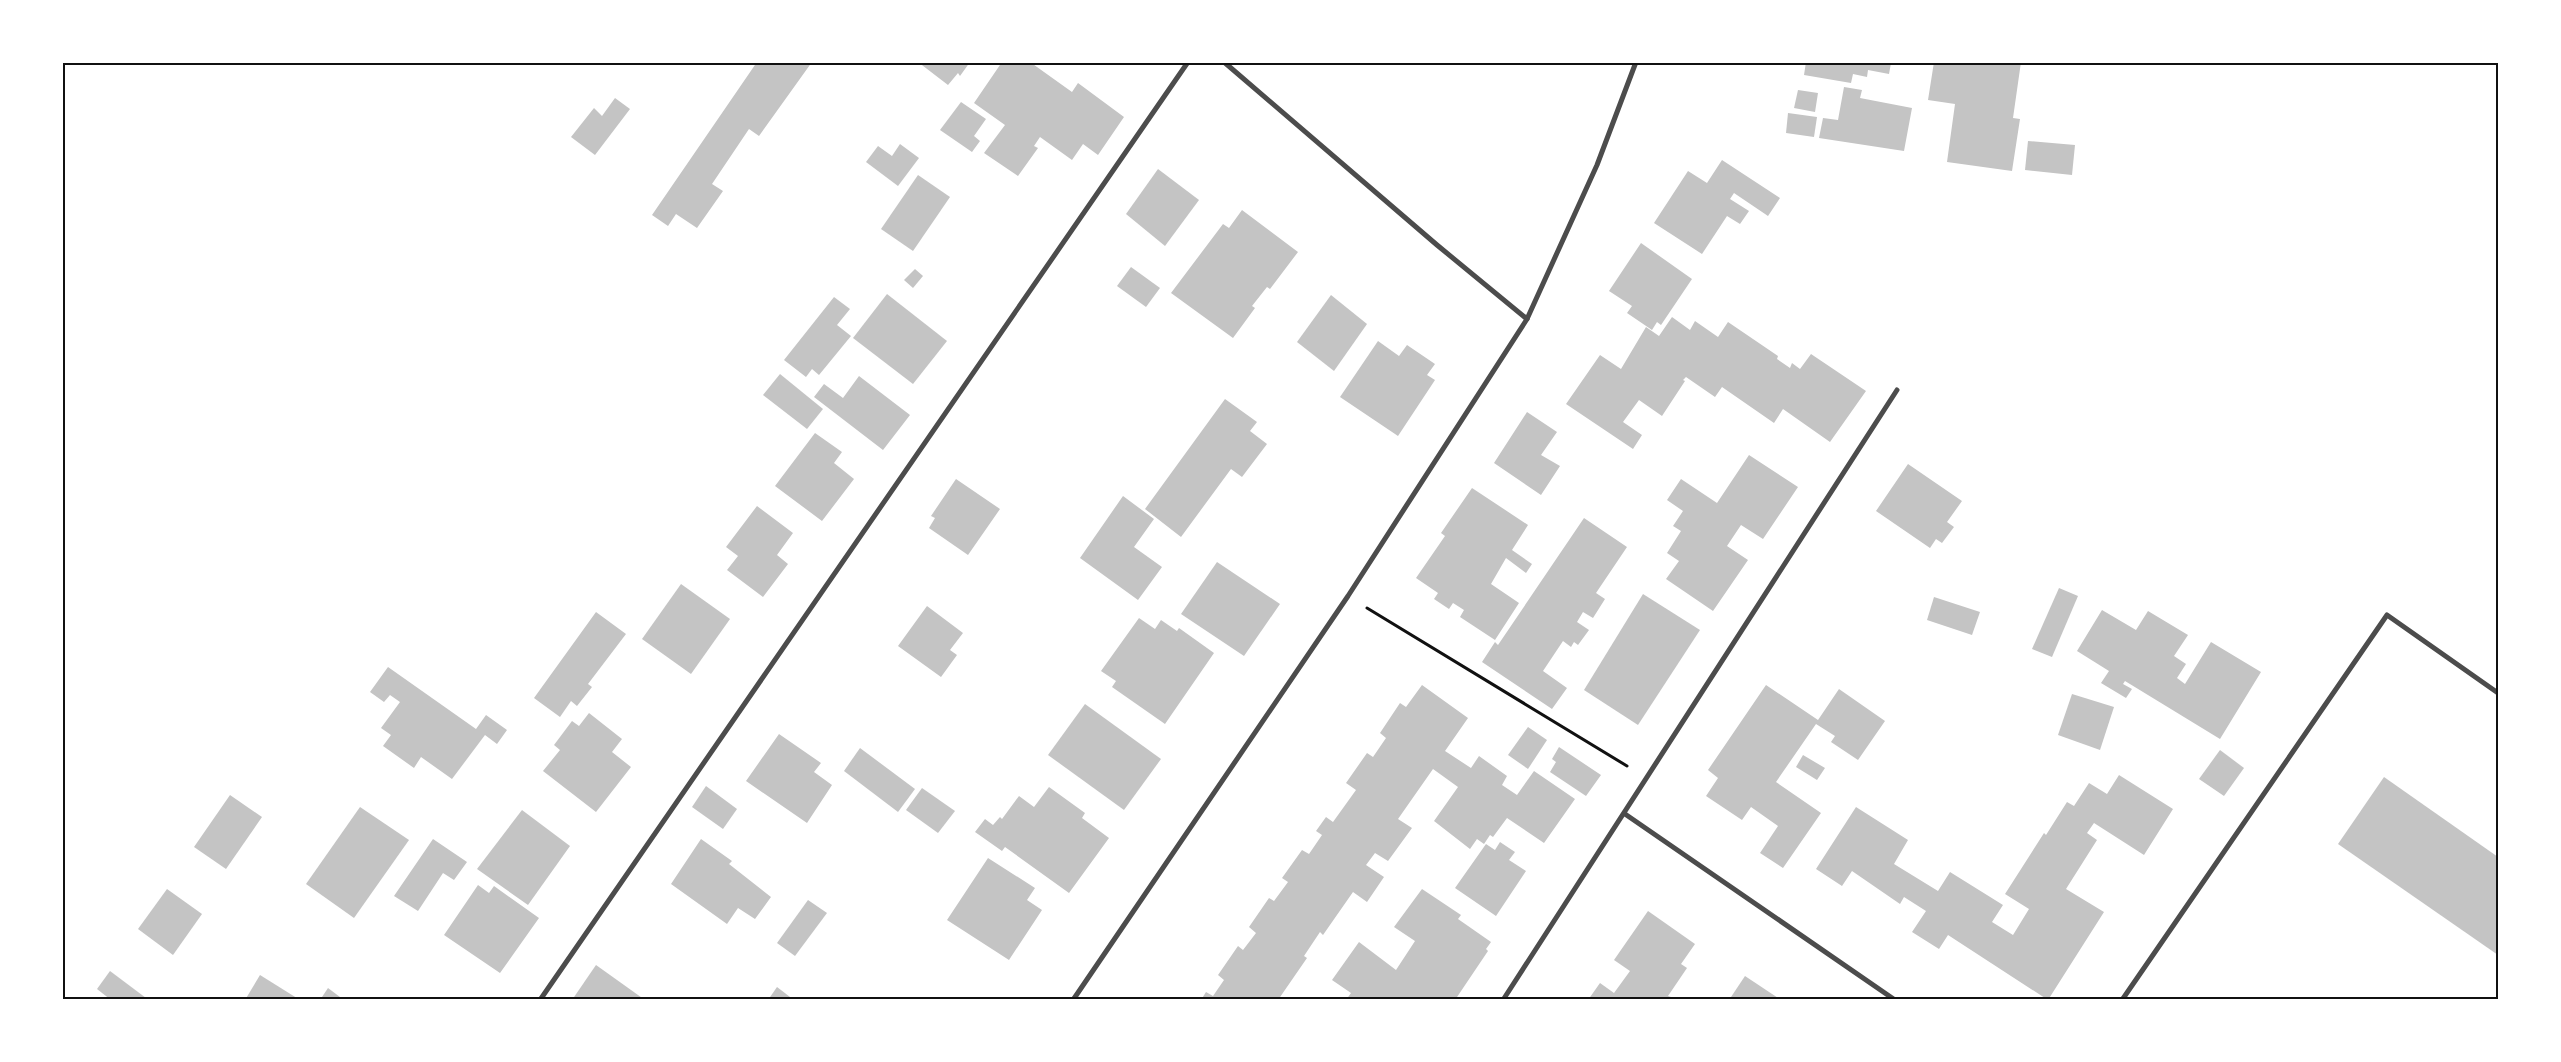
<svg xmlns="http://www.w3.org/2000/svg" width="2561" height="1062" viewBox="0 0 2561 1062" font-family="'Fira Sans Condensed',sans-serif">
<rect width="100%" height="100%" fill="#fff"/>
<g fill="#c4c4c4">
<polygon points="757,62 812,62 759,136 749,129 712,184 723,191 697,228 676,214 668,226 652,215"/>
<polygon points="918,62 970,62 960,76 958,73 948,85"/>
<polygon points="1002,62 1030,62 1072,92 1078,83 1124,117 1098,155 1083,144 1072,160 1040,137 1034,146 1038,148 1018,176 984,153 1005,125 974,103"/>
<polygon points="1806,62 1886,62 1891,63 1889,74 1868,70 1867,77 1853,74 1851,83 1804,75"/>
<polygon points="1934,62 1976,65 1976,62 2021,62 2013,118 2020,119 2012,171 1947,162 1955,104 1928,100"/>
<polygon points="1844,87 1862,90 1860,98 1912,108 1904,151 1819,138 1823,118 1838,120"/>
<polygon points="1798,90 1818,93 1815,112 1794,108"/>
<polygon points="615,98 630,109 595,155 571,137 594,108 602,116"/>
<polygon points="961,102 986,119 974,136 980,141 972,152 940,130"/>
<polygon points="1788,113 1817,117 1814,137 1786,133"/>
<polygon points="2028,141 2075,145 2072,175 2025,170"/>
<polygon points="900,144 919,158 898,186 866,162 878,146 892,156"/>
<polygon points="1722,160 1780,198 1768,216 1734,193 1730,199 1749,211 1740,224 1727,216 1702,254 1654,223 1688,171 1707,183"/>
<polygon points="1158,169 1199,200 1165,246 1126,214"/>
<polygon points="918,175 950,197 913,251 881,229"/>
<polygon points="1242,210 1298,252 1270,289 1267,287 1252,306 1255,308 1233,338 1171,293 1223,224 1229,228"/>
<polygon points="1641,243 1692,279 1661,325 1657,322 1652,330 1627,313 1632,306 1609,291"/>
<polygon points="1131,267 1160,288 1146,307 1117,286"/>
<polygon points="915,269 923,276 913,288 904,280"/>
<polygon points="887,294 947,341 913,384 853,338"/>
<polygon points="1331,295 1367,324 1334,371 1297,342"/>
<polygon points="834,297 850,309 837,325 851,336 819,375 812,369 806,377 784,360"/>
<polygon points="1672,317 1690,330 1695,321 1718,337 1728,322 1778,356 1777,359 1790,368 1792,363 1800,369 1811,354 1866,391 1830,442 1783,409 1774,423 1722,387 1715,397 1686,377 1683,380 1685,381 1662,416 1639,400 1623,422 1642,435 1633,449 1566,404 1600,355 1621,369 1646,327 1659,336"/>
<polygon points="1378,341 1399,356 1407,345 1435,364 1427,375 1435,380 1398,436 1340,397"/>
<polygon points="780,374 823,409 807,429 763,395"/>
<polygon points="859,376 910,415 883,450 814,397 824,384 843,398"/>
<polygon points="1225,399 1257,422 1250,431 1267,444 1242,477 1231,469 1181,537 1145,509"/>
<polygon points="1527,412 1557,432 1541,455 1560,466 1541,495 1494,463"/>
<polygon points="815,433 842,452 834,463 854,479 822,521 775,486"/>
<polygon points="1749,455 1798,487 1763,539 1741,525 1727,546 1748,560 1713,611 1666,579 1679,561 1667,553 1681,531 1673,526 1683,511 1667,500 1681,479 1717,503"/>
<polygon points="1908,464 1962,501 1947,522 1954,527 1942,543 1936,539 1930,548 1876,511"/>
<polygon points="956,479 1000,509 968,555 929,528 935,518 931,516"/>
<polygon points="1472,488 1528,525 1512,550 1532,564 1526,573 1506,558 1491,584 1519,603 1495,640 1460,617 1464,610 1453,603 1449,609 1434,599 1438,593 1416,578 1445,536 1441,533"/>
<polygon points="1123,496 1154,519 1134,547 1162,567 1138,600 1080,558"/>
<polygon points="757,506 793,533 777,555 788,564 763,597 727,570 738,556 726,547"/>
<polygon points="1584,518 1627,547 1596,593 1605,599 1593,618 1583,612 1577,622 1589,630 1578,645 1574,642 1571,647 1563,641 1543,671 1567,688 1552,709 1482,662 1495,642 1498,645"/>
<polygon points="1217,562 1280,604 1244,656 1181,614"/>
<polygon points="681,584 730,619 691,674 642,639"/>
<polygon points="2059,588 2078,596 2052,657 2032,649"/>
<polygon points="1643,594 1700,630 1638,725 1584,690"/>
<polygon points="1934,597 1980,612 1972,635 1927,620"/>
<polygon points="927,606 963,633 950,650 957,655 941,677 898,646"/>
<polygon points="2102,610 2136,630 2148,611 2188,635 2174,656 2186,664 2177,678 2185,684 2211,642 2261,672 2220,739 2125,681 2123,684 2132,689 2126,698 2101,683 2109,671 2077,651"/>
<polygon points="596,612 626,634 588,684 592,687 577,706 571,701 560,717 534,698"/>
<polygon points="1139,618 1155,629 1161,620 1177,631 1179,628 1214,653 1165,724 1112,687 1116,681 1101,671"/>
<polygon points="388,667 476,729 486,715 507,730 497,744 485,735 452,779 421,757 414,768 383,746 391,735 381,728 400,702 390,695 384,702 370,692"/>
<polygon points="1422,685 1468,718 1445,751 1471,768 1479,756 1507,776 1502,785 1517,795 1534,771 1575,799 1544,843 1507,818 1493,837 1490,835 1484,844 1477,839 1470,849 1434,821 1458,787 1433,769 1398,819 1412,828 1388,861 1375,853 1366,865 1384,877 1367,902 1353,892 1323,935 1320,932 1304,956 1307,958 1278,1000 1201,1000 1206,992 1213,996 1224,980 1218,975 1238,946 1243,950 1256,933 1249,927 1269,898 1274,901 1288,882 1282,878 1302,850 1309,854 1322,835 1316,831 1326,817 1333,822 1356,790 1346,783 1367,753 1373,757 1386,738 1380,733 1400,703 1406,707"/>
<polygon points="1766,685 1818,720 1839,689 1885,721 1858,760 1831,742 1835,736 1816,724 1776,782 1821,813 1783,868 1760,853 1778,826 1751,807 1742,820 1706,796 1718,778 1708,770"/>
<polygon points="2072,694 2114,707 2100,750 2058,735"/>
<polygon points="1085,704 1161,759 1124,810 1048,755"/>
<polygon points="589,713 622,739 612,752 631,767 596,812 543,771 560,750 554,745 572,721 579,726"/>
<polygon points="1528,727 1547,740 1528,769 1508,755"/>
<polygon points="779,734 821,763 814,772 832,785 807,823 746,781"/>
<polygon points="1559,747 1601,775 1586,796 1550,772 1556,762 1552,759"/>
<polygon points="860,748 915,789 898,812 844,771"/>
<polygon points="2220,750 2244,768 2224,796 2199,779"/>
<polygon points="1803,755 1825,768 1817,780 1796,767"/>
<polygon points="2119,775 2173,809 2144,855 2094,823 2087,833 2097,840 2066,889 2104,912 2048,1000 1948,935 1939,949 1912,932 1926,911 1904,897 1900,904 1852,871 1842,886 1816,869 1856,807 1908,840 1894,864 1938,891 1950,872 2003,905 1992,922 2013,935 2029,909 2005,894 2044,833 2046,835 2067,802 2074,806 2089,783 2107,794"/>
<polygon points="2384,777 2498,857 2498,955 2338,844"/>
<polygon points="706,786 737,809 723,829 692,807"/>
<polygon points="1049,787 1085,813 1082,818 1109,838 1069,893 1005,847 1002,851 975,832 985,819 993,825 1000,817 1002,819 1019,796 1034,807"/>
<polygon points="922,788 955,811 938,833 906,810"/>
<polygon points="230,795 262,817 226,869 194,847"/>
<polygon points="360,807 409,840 354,918 306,884"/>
<polygon points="522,810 570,846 528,905 477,869"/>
<polygon points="433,839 467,862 454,880 443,873 418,911 394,896"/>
<polygon points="701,839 732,861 729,864 771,897 755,919 738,908 727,924 671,884"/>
<polygon points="1500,842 1515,852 1509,860 1526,871 1496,916 1455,888 1486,844 1495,850"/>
<polygon points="988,858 1035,888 1027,900 1042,910 1009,960 947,920"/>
<polygon points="478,885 489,893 494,886 539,918 500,973 444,935"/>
<polygon points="167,889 202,914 173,955 138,929"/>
<polygon points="1422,889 1461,915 1458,919 1491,942 1486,949 1488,951 1455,1000 1346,1000 1351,993 1332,980 1359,942 1396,970 1415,941 1394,927"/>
<polygon points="808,900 827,913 795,956 777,943"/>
<polygon points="1648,911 1695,944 1681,964 1687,968 1668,996 1680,1000 1588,1000 1600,983 1614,993 1630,971 1614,960"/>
<polygon points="596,965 645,1000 572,1000"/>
<polygon points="110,971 146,998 145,1000 111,1000 97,989"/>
<polygon points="260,975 300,1000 245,1000"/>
<polygon points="1745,976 1781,1000 1729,1000"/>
<polygon points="777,987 794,1000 768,1000"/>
<polygon points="328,988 344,1000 320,1000"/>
</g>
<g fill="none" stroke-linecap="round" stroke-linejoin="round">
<polyline stroke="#111" stroke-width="3" points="1367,608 1627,766"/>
<g stroke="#4c4c4c" stroke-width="5">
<polyline points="1224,62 1437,245 1527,319"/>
<polyline points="1625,814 1895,1000"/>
<polyline points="540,1000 1188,62"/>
<polyline points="1073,1000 1348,596 1527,319 1597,165 1636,62"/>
<polyline points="1503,1000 1897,390"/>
<polyline points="2122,1000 2387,615 2498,693"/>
</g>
</g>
<rect width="2561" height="1062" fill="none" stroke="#ffffff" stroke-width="128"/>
<rect x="64" y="64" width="2433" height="934" fill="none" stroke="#111" stroke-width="2"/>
</svg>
